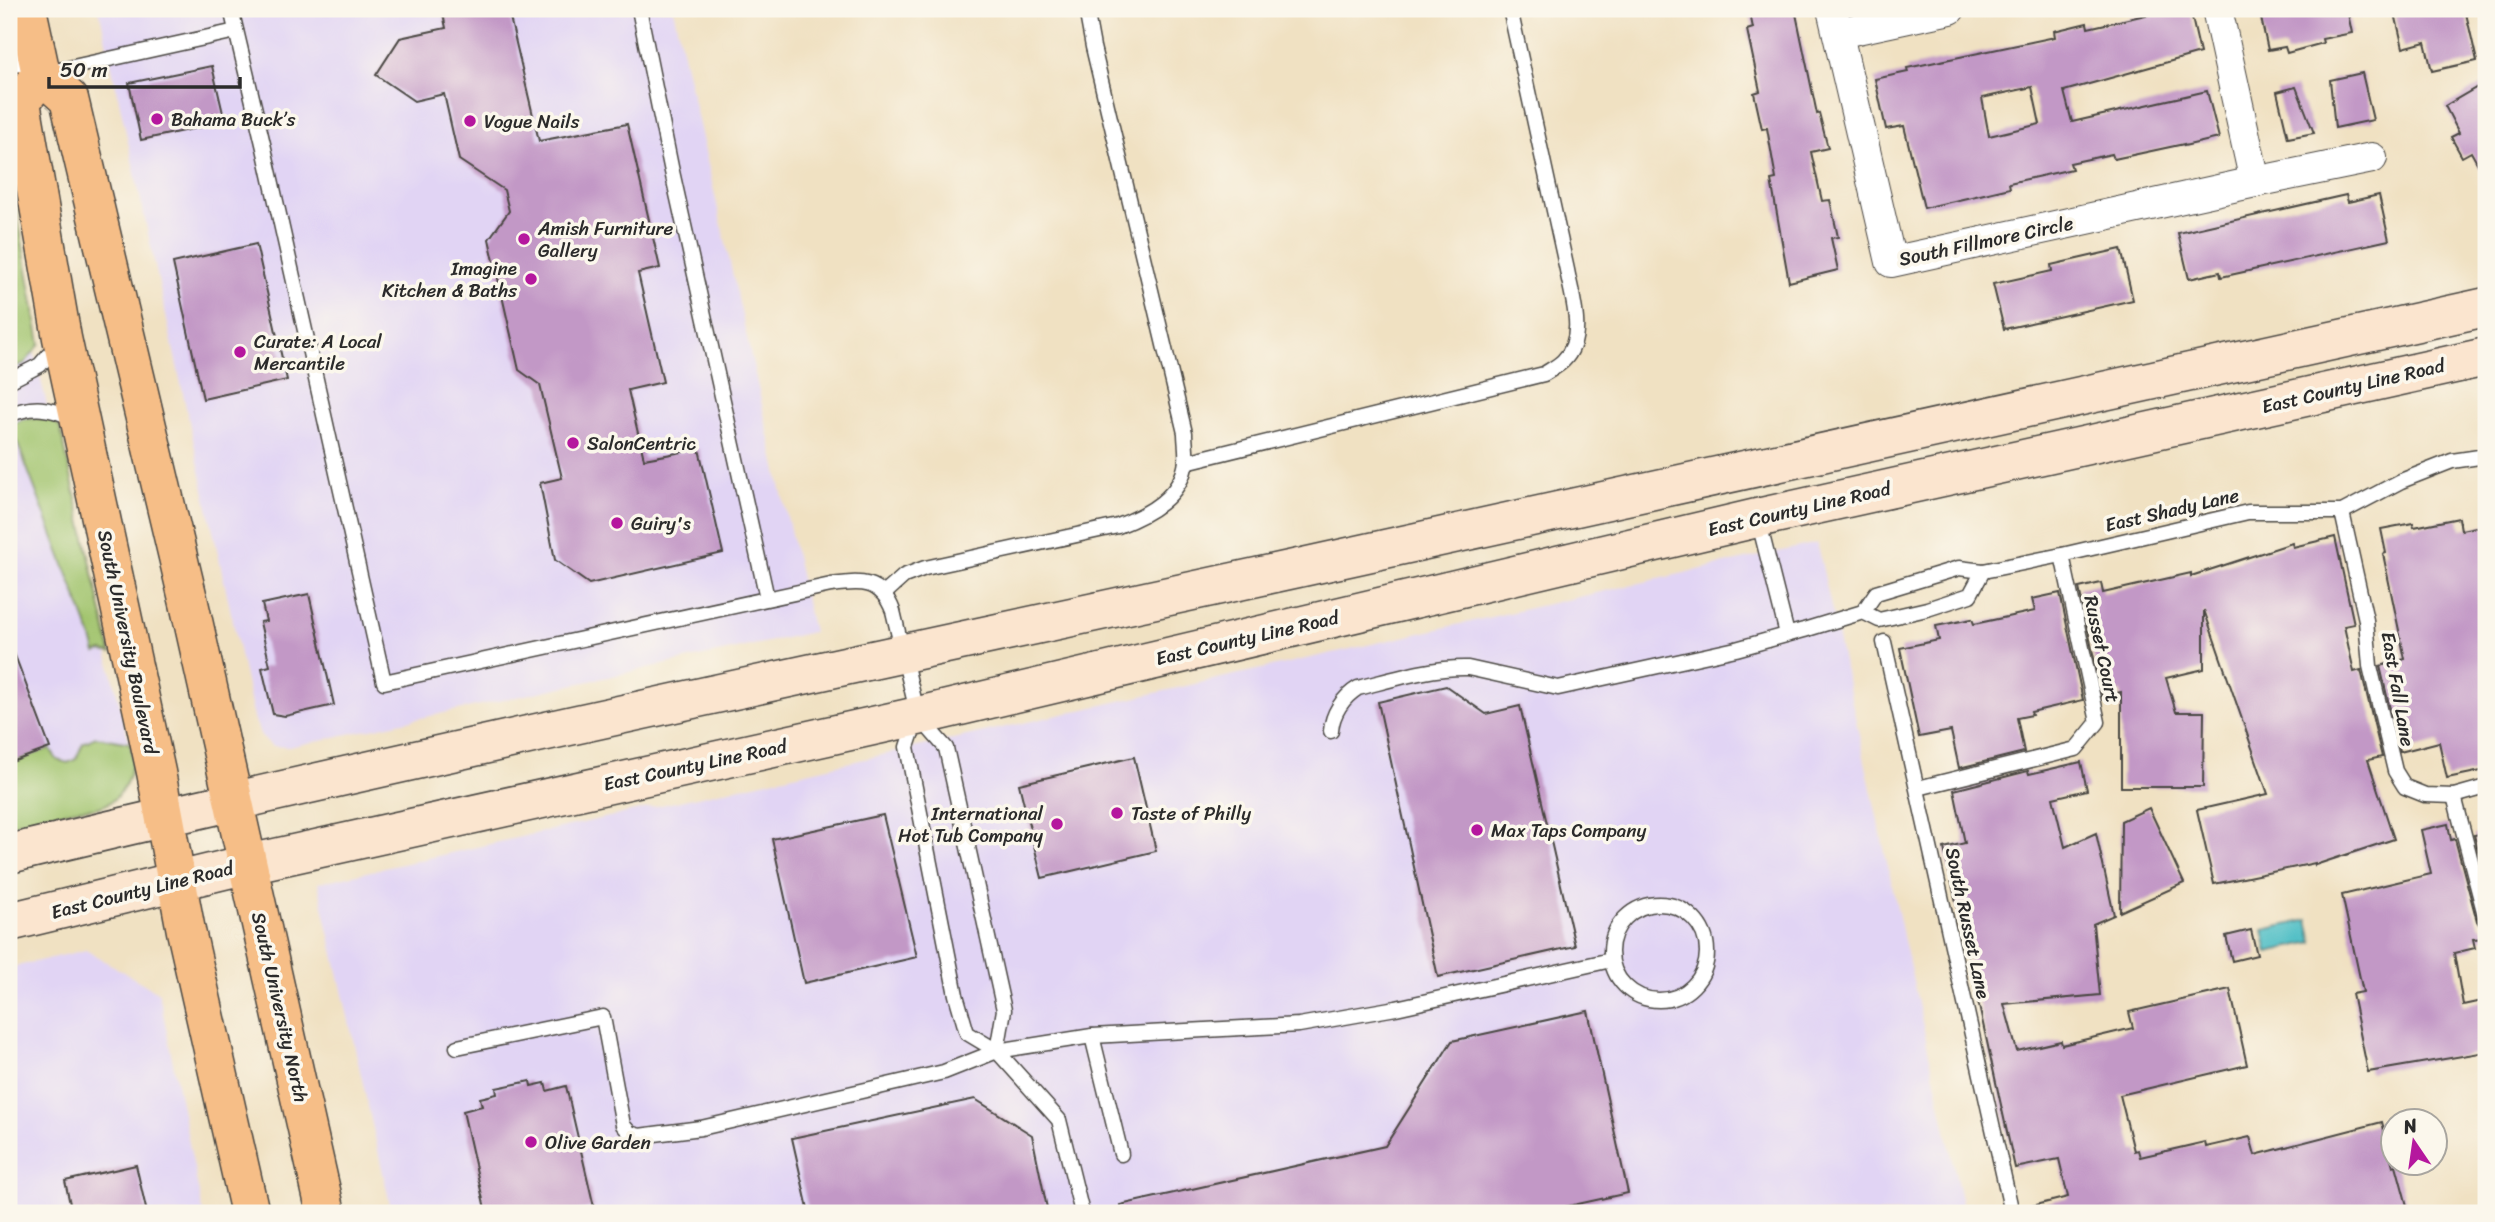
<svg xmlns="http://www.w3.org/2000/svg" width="2495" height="1222" viewBox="0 0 2495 1222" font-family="Sriracha,sans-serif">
<rect width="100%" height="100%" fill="#fbf7ec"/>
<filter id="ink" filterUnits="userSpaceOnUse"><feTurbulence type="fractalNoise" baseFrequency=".0143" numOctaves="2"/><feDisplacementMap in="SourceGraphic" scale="14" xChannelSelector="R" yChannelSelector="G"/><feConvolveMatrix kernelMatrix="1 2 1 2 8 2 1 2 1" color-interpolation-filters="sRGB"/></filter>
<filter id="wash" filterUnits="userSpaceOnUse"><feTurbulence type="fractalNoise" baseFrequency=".00686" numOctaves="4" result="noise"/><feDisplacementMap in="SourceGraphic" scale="28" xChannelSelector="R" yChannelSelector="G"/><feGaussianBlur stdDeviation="1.57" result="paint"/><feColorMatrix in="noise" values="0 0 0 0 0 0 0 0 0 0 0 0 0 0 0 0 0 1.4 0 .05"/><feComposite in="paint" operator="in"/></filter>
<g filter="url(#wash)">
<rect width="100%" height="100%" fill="#f0e1c2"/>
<g fill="#e1d4f4">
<polygon points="99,9 673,9 813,632 289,747 272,746 261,736 254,718"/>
<polygon points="9,249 133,759 126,785 115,797 9,825"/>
<polygon points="1817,543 1964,1213 392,1213 318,883"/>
<polygon points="86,950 159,993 203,1213 9,1213 9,968"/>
</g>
<g fill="#a3c56f" stroke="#67784d" stroke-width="2">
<polygon points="9,167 40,344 25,363 9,370"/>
<polygon points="42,418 52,420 60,427 111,653 102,651 96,653 92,638 11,426 23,419"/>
<path d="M96,737L130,743C137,768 124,803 95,808C85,809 77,808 68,811C48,816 28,820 9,825V754L12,762L50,748L57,760L68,763L76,759L83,743Z"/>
</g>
<polygon fill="#51bfc6" stroke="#3e7578" stroke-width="2" points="2308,920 2313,942 2268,952 2263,930"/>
<g id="blocks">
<g fill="#c298c6" fill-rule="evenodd">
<polygon points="442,9 508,9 539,141 627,124 660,268 638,273 663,382 628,390 644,459 699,449 723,553 589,584 555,560 540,483 562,478 540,385 519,370 489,239 509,211 504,190 459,160 444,94 414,101 376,75 400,38 446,28"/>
<polygon points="1749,9 1795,9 1817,114 1819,113 1828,148 1811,152 1822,201 1830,200 1838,237 1831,238 1838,270 1789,282 1771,180 1776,179 1767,128 1762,129 1754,93 1760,91 1747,30 1753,28"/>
<path d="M2172,9H2190L2200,53L2064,91L2072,122L2207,91L2219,138L2184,146V144L2114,159L2112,154L2070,163L2072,169L2009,183L2010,188L1924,208L1904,126L1886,129L1875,79L1908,72L1907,68L2055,37L2054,31L2087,23L2088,28ZM2032,87L2040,124L1989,136L1982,98Z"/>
<polygon points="2259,9 2347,9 2352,33 2322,39 2323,43 2287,53 2285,47 2268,50"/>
<polygon points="2394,9 2465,9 2477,61 2432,71 2425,42 2403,48"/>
<polygon points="212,66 225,122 141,140 129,83"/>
<polygon points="2362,73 2373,120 2335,128 2330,80"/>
<polygon points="2486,82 2486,179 2471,152 2462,157 2451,137 2459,133 2445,106"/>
<polygon points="2296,87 2314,133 2288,138 2277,92"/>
<polygon points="2346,195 2348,202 2379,195 2389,240 2221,277 2220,272 2189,279 2178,233"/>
<polygon points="256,244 287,380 203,399 173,263"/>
<polygon points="2121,249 2133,300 2004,329 1993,284 2052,271 2051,265"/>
<polygon points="2459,518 2461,530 2486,525 2486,770 2447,778 2439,742 2400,752 2380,666 2405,659 2383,554 2386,553 2381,529 2413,523 2414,527"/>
<polygon points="2335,537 2354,624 2344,626 2354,672 2361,670 2382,757 2368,760 2394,839 2315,865 2315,863 2214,884 2197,810 2268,794 2204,610 2204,669 2166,678 2176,712 2204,712 2203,787 2121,787 2121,692 2102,696 2079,588 2101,583 2103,593 2191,573 2191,576 2292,543 2293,547"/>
<polygon points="2060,593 2083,700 2031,712 2032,715 2017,718 2024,752 1959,768 1951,731 1919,737 1900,648 1939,640 1936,626 1972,619 1974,624 2035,611 2032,599"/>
<polygon points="309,594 334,705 285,716 273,714 262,668 270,666 260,622 266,621 262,604"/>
<polygon points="9,645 11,645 50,748 9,763"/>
<polygon points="1446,686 1486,714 1520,706 1575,946 1438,977 1378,702"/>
<polygon points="1134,757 1156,851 1042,878 1019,784"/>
<polygon points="2081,762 2087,790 2053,798 2065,847 2096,833 2114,915 2093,924 2100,995 2004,1004 2017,1051 2061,1041 2062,1045 2133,1028 2129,1012 2230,989 2247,1065 2120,1095 2134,1151 2138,1150 2140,1157 2205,1142 2206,1147 2250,1137 2255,1155 2382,1122 2393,1166 2396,1165 2409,1213 2033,1213 2032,1206 2068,1197 2059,1159 2015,1168 1944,848 1965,843 1954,790 2028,771 2029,774"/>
<polygon points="2149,808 2184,883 2120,912 2121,821"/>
<polygon points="883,815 917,957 804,983 772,839"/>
<polygon points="2448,824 2451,840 2455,839 2477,921 2480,926 2486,928 2486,938 2473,939 2475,948 2454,953 2463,1005 2486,1000 2486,1052 2368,1072 2352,994 2363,992 2342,895 2431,874 2421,830"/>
<polygon points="2486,833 2486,882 2474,835"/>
<polygon points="2251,930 2257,955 2232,961 2226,936"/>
<polygon points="1588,1011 1628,1193 1537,1213 1121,1213 1120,1205 1385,1146 1452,1041"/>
<polygon points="530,1081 531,1086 545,1083 547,1091 566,1086 594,1207 577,1211 576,1213 486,1213 463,1111 482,1106 480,1098 497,1094 496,1088"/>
<polygon points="975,1099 1032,1135 1048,1213 809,1213 792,1138"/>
<polygon points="136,1165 147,1213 72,1213 65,1181"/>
</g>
</g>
</g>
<g filter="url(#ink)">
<use href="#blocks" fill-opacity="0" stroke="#494642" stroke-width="2"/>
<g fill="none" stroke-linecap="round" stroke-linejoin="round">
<g stroke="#494642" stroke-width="17">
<g id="lane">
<path d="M231,9L264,148L384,682L831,585C861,581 881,579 893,611L918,716L946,748L1004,1010L997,1051"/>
<polyline points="639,9 671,167 767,598"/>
<polyline points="46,73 236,31"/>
<polyline points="9,381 40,365 57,345"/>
<path d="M9,415C32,405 51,407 74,419"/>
<path d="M1186,462L1544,374C1550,370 1558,366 1563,361C1587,338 1572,298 1567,270L1510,9"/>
<polyline points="2342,512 2366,620 2370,666 2395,771 2405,787 2425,795 2454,796 2486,787"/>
<polyline points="1758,519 1787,634"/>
<path d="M884,594L904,576L925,568L1118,526C1147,515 1182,497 1186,461C1187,452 1185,442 1185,433L1093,47L1086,9"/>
<polyline points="1863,612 1879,620 1927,609 1970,595 1983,571"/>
<polyline points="1884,642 2012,1213"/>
<polyline points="916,720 907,747 956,995 967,1033 997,1051 1059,1120 1082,1213"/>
<path d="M1331,731C1332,714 1343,697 1358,688C1394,679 1431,667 1468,668L1558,688L1736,649L1804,630L1863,612L1876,593L1959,568L1983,571L2062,555L2248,512H2342L2401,481L2452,461L2486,456"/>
<polyline points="1918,788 2076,749 2098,722 2062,555"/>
<polyline points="2454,796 2486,919"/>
<circle cx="1659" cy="952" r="48"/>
<polyline points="1092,1036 1121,1154"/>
<polyline points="457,1047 603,1017 623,1125 630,1133 639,1136 701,1128 944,1072 997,1051 1092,1036 1299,1025 1396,1008 1611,960"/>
</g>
</g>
<g stroke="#494642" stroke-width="32">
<g id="street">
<polyline points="1832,9 1891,262 2255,182 2217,9"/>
<polyline points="1838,33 1950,9"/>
<polyline points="9,58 36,52"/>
<polyline points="2255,182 2372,158"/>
</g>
</g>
<g stroke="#494642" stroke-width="41">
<g id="secondary">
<path d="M9,854C439,751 871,661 1303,567C1698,481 2092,394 2486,307"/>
<polyline points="9,922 248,864 918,716 1757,518 2486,357"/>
</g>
</g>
<g stroke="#494642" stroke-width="41">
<g id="primary">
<polyline points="27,9 41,74 69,99 189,603 326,1213"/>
<polyline points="41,74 21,102 62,338 156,772 186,931 250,1213"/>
</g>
</g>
<use href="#lane" stroke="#fff" stroke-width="14"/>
<use href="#street" stroke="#fff" stroke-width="30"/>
<use href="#secondary" stroke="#fbe5cf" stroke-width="38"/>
<use href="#primary" stroke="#f6be87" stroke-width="38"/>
</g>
</g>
<g fill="#b5179e" stroke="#fbf7ec" stroke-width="2.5">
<circle cx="157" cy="119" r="7"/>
<circle cx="470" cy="121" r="7"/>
<circle cx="524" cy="239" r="7"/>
<circle cx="531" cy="279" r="7"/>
<circle cx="240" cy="352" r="7"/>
<circle cx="573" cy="443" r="7"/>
<circle cx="617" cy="523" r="7"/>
<circle cx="1117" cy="813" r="7"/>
<circle cx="1057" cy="824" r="7"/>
<circle cx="1477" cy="830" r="7"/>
<circle cx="531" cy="1142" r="7"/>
</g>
<g text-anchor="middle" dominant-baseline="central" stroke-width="7" stroke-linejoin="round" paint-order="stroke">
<g font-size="19" fill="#2b2b2b" stroke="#fbf7ec" text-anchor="start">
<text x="171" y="119">Bahama Buck’s</text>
<text x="484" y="121">Vogue Nails</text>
<text x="538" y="228">Amish Furniture<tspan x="538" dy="22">Gallery</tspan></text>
<text x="517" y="268" text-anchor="end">Imagine<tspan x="517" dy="22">Kitchen &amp; Baths</tspan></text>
<text x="254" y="341">Curate: A Local<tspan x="254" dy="22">Mercantile</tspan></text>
<text x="587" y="443">SalonCentric</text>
<text x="631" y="523">Guiry's</text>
<text x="1043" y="813" text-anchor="end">International<tspan x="1043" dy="22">Hot Tub Company</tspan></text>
<text x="1131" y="813">Taste of Philly</text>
<text x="1491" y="830">Max Taps Company</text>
<text x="545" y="1142">Olive Garden</text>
</g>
<g font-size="19" fill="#2b2b2b" stroke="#fbf7ec">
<text transform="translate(1986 241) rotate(-12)">South Fillmore Circle</text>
<text transform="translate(2353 386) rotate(-13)">East County Line Road</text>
<text transform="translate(1799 509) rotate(-13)">East County Line Road</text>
<text transform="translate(2172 510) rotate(-13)">East Shady Lane</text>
<text transform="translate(1247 638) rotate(-13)">East County Line Road</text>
<text transform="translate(128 642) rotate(78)">South University Boulevard</text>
<text transform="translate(2102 649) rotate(78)">Russet Court</text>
<text transform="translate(2398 689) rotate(80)">East Fall Lane</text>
<text transform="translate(695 765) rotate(-12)">East County Line Road</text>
<text transform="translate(142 890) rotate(-14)">East County Line Road</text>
<text transform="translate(1968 923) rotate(78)">South Russet Lane</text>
<text transform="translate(280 1007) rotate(77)">South University North</text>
</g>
</g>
<rect width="2495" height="1222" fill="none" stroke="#fbf7ec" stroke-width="35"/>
<g transform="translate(2414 1142) rotate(347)"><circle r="33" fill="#fbf7ec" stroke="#a8a59f" stroke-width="2"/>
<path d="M0-5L12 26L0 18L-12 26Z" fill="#b5179e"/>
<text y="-10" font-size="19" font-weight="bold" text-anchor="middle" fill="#2b2b2b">N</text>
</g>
<path d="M49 77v10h191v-10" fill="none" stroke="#2b2b2b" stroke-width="3.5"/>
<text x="60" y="77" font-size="21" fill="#2b2b2b" stroke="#fbf7ec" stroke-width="5" paint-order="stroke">50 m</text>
</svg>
